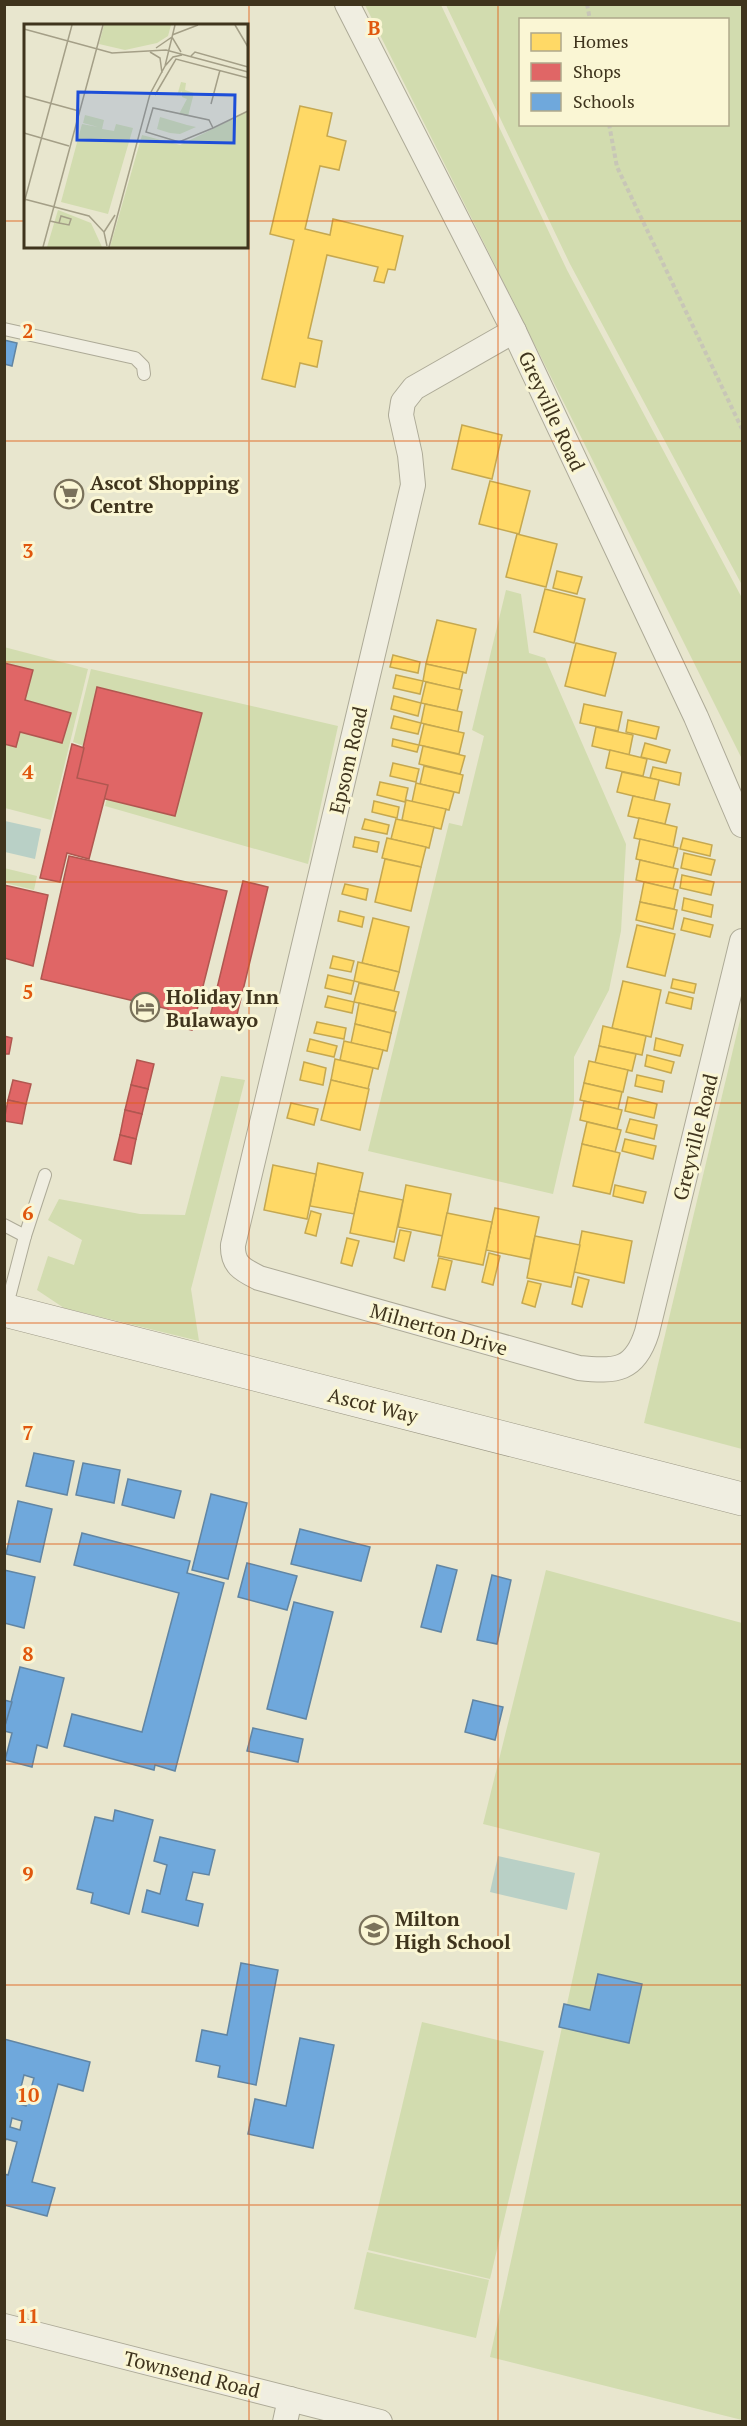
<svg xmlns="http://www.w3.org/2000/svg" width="747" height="2426" viewBox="0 0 747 2426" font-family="'PT Serif',serif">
<rect width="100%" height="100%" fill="#e8e6ce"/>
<g fill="#d2dcaf" fill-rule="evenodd">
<polygon points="365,5 441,5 567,270 742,598 742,759"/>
<path d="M446,5H742V585L570,264ZM520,20H728V124H520Z"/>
<polygon points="506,590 521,594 529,653 545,658 626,844 621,931 609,990 574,1057 574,1103 553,1194 368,1151 449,823 462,826 484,736 472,730"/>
<polygon points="4,647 88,669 51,820 5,808"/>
<polygon points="91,669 338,726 308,864 105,806 110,785 95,750 73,742"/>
<polygon points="4,868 37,876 34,890 5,883"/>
<polygon points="742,1012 742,1449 644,1423"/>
<polygon points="221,1076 245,1080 191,1289 199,1341 64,1308 37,1290 48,1256 74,1265 82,1240 48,1220 59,1199 140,1214 185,1215"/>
<polygon points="546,1570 742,1623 742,2420 490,2357 600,1853 483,1824"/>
<polygon points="422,2022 544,2051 490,2279 368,2250"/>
<polygon points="367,2252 489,2280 476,2338 354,2309"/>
</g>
<g fill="#b9d0c6">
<polygon points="5,821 41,829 35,859 5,852"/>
<polygon points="498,1856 575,1873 567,1910 490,1892"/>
</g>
<g fill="#ffd966" stroke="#c5a850" stroke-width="1.5">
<polygon points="300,106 332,113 327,136 346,141 339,170 320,166 305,229 330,235 333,219 403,236 395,270 388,269 384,283 374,281 378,267 327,255 308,338 322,341 317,367 300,363 295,387 262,379 294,240 270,234"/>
<polygon points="462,425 502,435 492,479 452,469"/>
<polygon points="490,481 530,491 519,534 479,524"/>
<polygon points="517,534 557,544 546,587 506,577"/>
<polygon points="557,571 582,577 577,594 553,588"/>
<polygon points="545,589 585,599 574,643 534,632"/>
<polygon points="437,620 476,629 466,673 426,664"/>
<polygon points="576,643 616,653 605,696 565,686"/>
<polygon points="393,655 420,662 418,673 390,667"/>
<polygon points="426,664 463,672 459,690 423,681"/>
<polygon points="396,675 423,681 420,694 393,688"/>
<polygon points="426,682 462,690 457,711 421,703"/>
<polygon points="394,696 421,703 418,716 391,709"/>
<polygon points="425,704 462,712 458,732 421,723"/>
<polygon points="584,704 622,712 618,731 580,723"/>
<polygon points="394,716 421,723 418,734 391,728"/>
<polygon points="628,720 659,727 656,739 626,732"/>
<polygon points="424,724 464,733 459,754 419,745"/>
<polygon points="596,727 633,735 629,755 592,746"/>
<polygon points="393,739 419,745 417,752 392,746"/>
<polygon points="645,743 670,750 666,763 641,757"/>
<polygon points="423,746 465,756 460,774 419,764"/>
<polygon points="610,750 647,759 643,776 606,768"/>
<polygon points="393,763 419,769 416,782 390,776"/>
<polygon points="424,766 463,775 459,793 420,784"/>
<polygon points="653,767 681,773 679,785 650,778"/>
<polygon points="622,772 659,780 654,801 617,792"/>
<polygon points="380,782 408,788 405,802 377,795"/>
<polygon points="416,783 454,792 449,810 412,802"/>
<polygon points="633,796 670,804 665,824 628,816"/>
<polygon points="406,800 446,809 441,829 402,820"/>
<polygon points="374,801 399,807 397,818 372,812"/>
<polygon points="639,818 677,827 673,847 634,838"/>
<polygon points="365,819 389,825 387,834 362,829"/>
<polygon points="396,819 434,827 429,848 391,839"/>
<polygon points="355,837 379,842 377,852 353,847"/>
<polygon points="387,838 426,847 421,867 382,858"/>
<polygon points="683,838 712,845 710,856 680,849"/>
<polygon points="640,839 678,848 673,868 636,859"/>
<polygon points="684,853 715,860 711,875 681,868"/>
<polygon points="385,859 421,867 411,911 375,902"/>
<polygon points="640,860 678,869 673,889 636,880"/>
<polygon points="682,875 714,882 711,895 680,888"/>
<polygon points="644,882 678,890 674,909 640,902"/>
<polygon points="345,884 368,889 366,900 342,894"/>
<polygon points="684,898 713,905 711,917 682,910"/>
<polygon points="640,902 677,910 673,929 636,920"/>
<polygon points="340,911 364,917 362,927 338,921"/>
<polygon points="373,918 409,927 399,972 362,963"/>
<polygon points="684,918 713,925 710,937 681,930"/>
<polygon points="637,925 675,934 665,976 627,967"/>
<polygon points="333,956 354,961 351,972 330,968"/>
<polygon points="358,962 399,972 394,991 354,981"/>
<polygon points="328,975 354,981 351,994 325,988"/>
<polygon points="673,979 696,984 694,993 671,988"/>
<polygon points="623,981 661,990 651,1037 612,1028"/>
<polygon points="359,983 399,992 394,1011 354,1002"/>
<polygon points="669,992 693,998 691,1009 666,1003"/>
<polygon points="328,996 354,1002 352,1013 325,1007"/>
<polygon points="359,1003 396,1012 391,1033 355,1024"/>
<polygon points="317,1022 346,1028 344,1039 314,1033"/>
<polygon points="355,1024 391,1033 387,1051 351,1043"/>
<polygon points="603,1026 646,1036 642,1055 599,1046"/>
<polygon points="656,1038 683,1045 680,1056 654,1050"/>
<polygon points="310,1039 337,1046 334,1057 307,1051"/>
<polygon points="344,1041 383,1050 378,1069 340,1060"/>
<polygon points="599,1046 636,1054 632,1071 595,1063"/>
<polygon points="647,1055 674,1062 671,1073 645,1066"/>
<polygon points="335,1059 373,1068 368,1089 331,1080"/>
<polygon points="589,1061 628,1070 623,1092 584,1083"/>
<polygon points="304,1062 326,1068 323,1085 300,1080"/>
<polygon points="637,1075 664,1081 662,1092 635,1086"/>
<polygon points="331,1080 369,1089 360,1130 321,1120"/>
<polygon points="584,1083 622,1092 618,1109 580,1100"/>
<polygon points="628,1097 657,1104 654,1118 625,1111"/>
<polygon points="584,1101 622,1110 617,1129 580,1120"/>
<polygon points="291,1103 318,1109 314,1125 287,1118"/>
<polygon points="630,1119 657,1125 654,1139 626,1132"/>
<polygon points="587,1122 621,1130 615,1152 582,1144"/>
<polygon points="625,1139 656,1146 653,1159 622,1151"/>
<polygon points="582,1144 620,1153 610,1194 573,1186"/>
<polygon points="318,1163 363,1173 354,1214 310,1206"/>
<polygon points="273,1165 316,1174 307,1219 264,1210"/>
<polygon points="406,1185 451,1194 443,1236 398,1227"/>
<polygon points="615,1185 646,1192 643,1203 613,1196"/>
<polygon points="359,1191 403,1200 394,1242 350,1233"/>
<polygon points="495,1208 539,1217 530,1259 486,1250"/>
<polygon points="311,1211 321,1214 316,1236 305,1233"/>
<polygon points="447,1213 492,1222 483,1265 438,1256"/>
<polygon points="400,1230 411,1232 404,1261 394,1258"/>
<polygon points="582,1231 632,1241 624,1283 574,1272"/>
<polygon points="535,1236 580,1245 571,1287 527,1278"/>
<polygon points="347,1238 359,1241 352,1266 341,1263"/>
<polygon points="489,1253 500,1256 493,1285 482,1282"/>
<polygon points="439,1258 452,1261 445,1290 432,1287"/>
<polygon points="578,1277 589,1280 582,1307 572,1304"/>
<polygon points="528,1281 541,1284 535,1307 522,1303"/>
</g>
<g fill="#e06666" stroke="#b05750" stroke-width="1.5">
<polygon points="4,663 33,670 25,700 71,713 62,743 20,732 16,747 4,744"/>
<polygon points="97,687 202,713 175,816 73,791"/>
<polygon points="72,744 84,748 77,778 108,785 89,859 67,853 60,882 40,878"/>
<polygon points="69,856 227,891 192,1030 166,1024 168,1009 41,979"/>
<polygon points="243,881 268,887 235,1023 210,1017"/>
<polygon points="4,885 48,895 33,966 4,958"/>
<polygon points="4,1036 12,1038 9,1054 4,1054"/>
<polygon points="137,1060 154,1064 148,1089 131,1085"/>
<polygon points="13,1080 31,1084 26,1104 8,1100"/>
<polygon points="131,1085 148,1089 142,1114 125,1110"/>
<polygon points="8,1100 26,1104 22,1124 4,1121"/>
<polygon points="125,1110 142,1114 136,1139 120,1135"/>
<polygon points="120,1135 136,1139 131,1164 114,1160"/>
</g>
<g fill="#6fa8dc" stroke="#6185a3" stroke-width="1.5" fill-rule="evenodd">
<polygon points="4,340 17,343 12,366 4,364"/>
<polygon points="34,1453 74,1461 67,1495 26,1486"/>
<polygon points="83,1463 120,1470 114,1503 76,1495"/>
<polygon points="128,1479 181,1491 174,1518 122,1505"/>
<polygon points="211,1494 247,1503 228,1579 192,1570"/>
<polygon points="18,1501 52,1509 40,1562 6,1554"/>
<polygon points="300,1529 370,1547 361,1581 291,1564"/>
<polygon points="82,1533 190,1561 187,1573 224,1583 175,1771 155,1765 154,1770 64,1746 72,1714 142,1732 179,1593 74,1565"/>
<polygon points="247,1563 297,1576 287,1610 238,1597"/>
<polygon points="437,1565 457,1570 441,1632 421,1627"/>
<polygon points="4,1570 35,1577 24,1628 4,1623"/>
<polygon points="492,1575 511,1580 497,1644 477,1640"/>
<polygon points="294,1602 333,1612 306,1719 267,1709"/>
<polygon points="20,1667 64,1678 47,1748 37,1745 32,1767 5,1760 12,1733 4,1731 4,1729"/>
<polygon points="4,1700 12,1702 4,1729"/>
<polygon points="473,1700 503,1707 495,1740 465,1732"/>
<polygon points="253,1728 303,1739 298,1762 247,1751"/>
<polygon points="115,1810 153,1820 129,1914 91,1903 93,1893 77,1889 95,1817 113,1821"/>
<polygon points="160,1837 215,1850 209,1875 193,1872 186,1900 203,1904 198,1926 142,1912 147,1890 160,1894 167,1865 154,1861"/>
<polygon points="241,1963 278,1970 256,2085 218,2077 220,2066 196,2061 202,2030 227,2035"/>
<polygon points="598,1974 642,1984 629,2043 559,2027 564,2004 590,2010"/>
<polygon points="300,2038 334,2045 313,2148 248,2134 255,2099 286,2106"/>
<path d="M4,2039L90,2062L83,2091L58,2084L32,2182L55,2188L47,2216L4,2205V2174L8,2175L17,2142L6,2139L4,2145ZM24,2075L34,2078L26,2106L17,2103ZM12,2118L22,2121L20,2130L10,2127Z"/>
</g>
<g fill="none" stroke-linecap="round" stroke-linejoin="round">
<g stroke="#adaa97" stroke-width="14">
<g id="service">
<polyline points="4,329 135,358 143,366 144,374"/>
<polyline points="4,1225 25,1236"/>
<polyline points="6,1309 25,1236 45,1175"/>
</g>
</g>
<g stroke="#adaa97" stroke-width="26">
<g id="minor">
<polyline points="347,4 514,331 696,717 742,825"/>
<path d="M514,331L414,388L403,402L401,415L410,455L413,485L233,1245C232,1265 243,1270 259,1278L579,1368C616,1372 635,1371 647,1332L742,941"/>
<polyline points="4,2326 380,2422"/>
<polyline points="285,2422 290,2399"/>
</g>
</g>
<g stroke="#9d9986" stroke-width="34">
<polyline id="secondary" points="4,1310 742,1499"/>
</g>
<g stroke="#c8c6b7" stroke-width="4" stroke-dasharray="4.5 3" stroke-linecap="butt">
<polyline points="587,4 590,20"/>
<polyline points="609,124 617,167 742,429"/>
</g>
<use href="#service" stroke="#f0eee1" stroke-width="12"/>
<use href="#minor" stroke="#f0eee1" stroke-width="24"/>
<use href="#secondary" stroke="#f0eee1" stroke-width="33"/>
</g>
<path fill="none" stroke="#e0570d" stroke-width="1.5" stroke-opacity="0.55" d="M249,4V2422M498,4V2422M4,221H26M246,221H742M4,441H742M4,662H742M4,882H742M4,1103H742M4,1323H742M4,1544H742M4,1764H742M4,1985H742M4,2205H742"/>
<defs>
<g id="supermarket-ring" transform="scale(1.5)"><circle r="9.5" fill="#faf6d4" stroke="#7a725b" stroke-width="1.5"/><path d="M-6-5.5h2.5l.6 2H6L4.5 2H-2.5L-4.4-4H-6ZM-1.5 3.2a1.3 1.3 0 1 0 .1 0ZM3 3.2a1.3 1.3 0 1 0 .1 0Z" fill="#7a725b"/></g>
<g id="hotel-ring" transform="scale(1.5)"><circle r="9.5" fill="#faf6d4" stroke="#7a725b" stroke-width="1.5"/><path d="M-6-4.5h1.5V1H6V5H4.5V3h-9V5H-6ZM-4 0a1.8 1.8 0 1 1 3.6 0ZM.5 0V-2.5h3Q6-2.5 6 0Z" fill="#7a725b"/></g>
<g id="school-ring" transform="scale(1.5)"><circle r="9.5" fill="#faf6d4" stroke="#7a725b" stroke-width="1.5"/><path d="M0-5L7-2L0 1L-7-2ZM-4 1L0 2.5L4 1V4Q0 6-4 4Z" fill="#7a725b"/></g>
</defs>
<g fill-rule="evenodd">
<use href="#supermarket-ring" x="69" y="494"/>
<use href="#hotel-ring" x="145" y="1007"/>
<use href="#school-ring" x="374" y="1930"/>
</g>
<g text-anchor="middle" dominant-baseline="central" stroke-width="6" stroke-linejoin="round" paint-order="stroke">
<g font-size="20" fill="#3f341d" stroke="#faf6d4">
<text transform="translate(552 411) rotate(65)">Greyville Road</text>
<text transform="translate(348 760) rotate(-77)">Epsom Road</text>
<text transform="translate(695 1137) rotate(-76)">Greyville Road</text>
<text transform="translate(439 1329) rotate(16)">Milnerton Drive</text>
<text transform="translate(373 1405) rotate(14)">Ascot Way</text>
<text transform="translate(192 2374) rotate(14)">Townsend Road</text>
</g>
<g font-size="20" font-weight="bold" fill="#3f341d" stroke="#faf6d4" text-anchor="start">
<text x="90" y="482">Ascot Shopping<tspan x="90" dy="23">Centre</tspan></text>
<text x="166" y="996">Holiday Inn<tspan x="166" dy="23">Bulawayo</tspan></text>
<text x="395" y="1918">Milton<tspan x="395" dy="23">High School</tspan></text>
</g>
</g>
<g transform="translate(24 24)">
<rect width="224" height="224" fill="#e8e6ce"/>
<path d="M80,1H147L144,12L133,19L101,26L75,20ZM157,58L162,59L161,66L170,69L164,92L155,90L163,75L158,73V67L153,72ZM223,88V223H86L118,111L156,121ZM61,91L80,96L78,105L90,107L92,100L109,104L84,190L37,178L58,100L74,103L59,99ZM136,93L163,101L172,103L156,110L146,109L133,105ZM34,186L67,199L78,223H23Z" fill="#d2dcaf"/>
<path fill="none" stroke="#a49f87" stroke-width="1.5" d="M211,1L224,23M0,5L88,29L142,26L224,48M148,11L174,1M132,24L148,13L157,28M126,28L136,34L138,49M167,32L171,28L224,43M141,42L149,33L158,31M131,71L152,35L224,54M0,72L55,87M187,80L196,46M189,104L185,96L129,84L122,108L155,118L189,104L224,87M0,109L45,122M0,175L65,192L80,208L83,222M0,179L48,1M26,197L35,199L45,201L47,195L37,192L35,199M80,208L91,191M19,223L79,1M85,223L126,70L141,42L151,1"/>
<path fill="#1d4ed8" fill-opacity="0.15" stroke="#1d4ed8" stroke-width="3" d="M54,68L211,71L210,119L53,116Z"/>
<rect width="224" height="224" fill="none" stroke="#3f341d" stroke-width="3"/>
</g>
<g font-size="20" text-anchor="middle" font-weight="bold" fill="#e0570d" stroke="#faf6d4" stroke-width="6" stroke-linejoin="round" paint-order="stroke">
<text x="374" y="35">B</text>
<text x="28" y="338">2</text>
<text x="28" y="558">3</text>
<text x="28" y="779">4</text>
<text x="28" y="999">5</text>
<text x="28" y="1220">6</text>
<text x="28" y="1440">7</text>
<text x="28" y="1661">8</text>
<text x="28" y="1881">9</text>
<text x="28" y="2102">10</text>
<text x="28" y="2323">11</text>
</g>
<rect width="747" height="2426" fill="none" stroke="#3f341d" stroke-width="12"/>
<rect x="519" y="18" width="210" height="108" fill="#faf6d4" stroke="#afa88b" stroke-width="1.5"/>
<rect x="531" y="33" width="30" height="18" fill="#ffd966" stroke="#afa88b" stroke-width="1.5"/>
<text x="573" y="48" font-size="18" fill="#3f341d">Homes</text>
<rect x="531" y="63" width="30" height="18" fill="#e06666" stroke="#afa88b" stroke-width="1.5"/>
<text x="573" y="78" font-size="18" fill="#3f341d">Shops</text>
<rect x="531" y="93" width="30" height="18" fill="#6fa8dc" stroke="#afa88b" stroke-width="1.5"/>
<text x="573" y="108" font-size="18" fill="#3f341d">Schools</text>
</svg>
